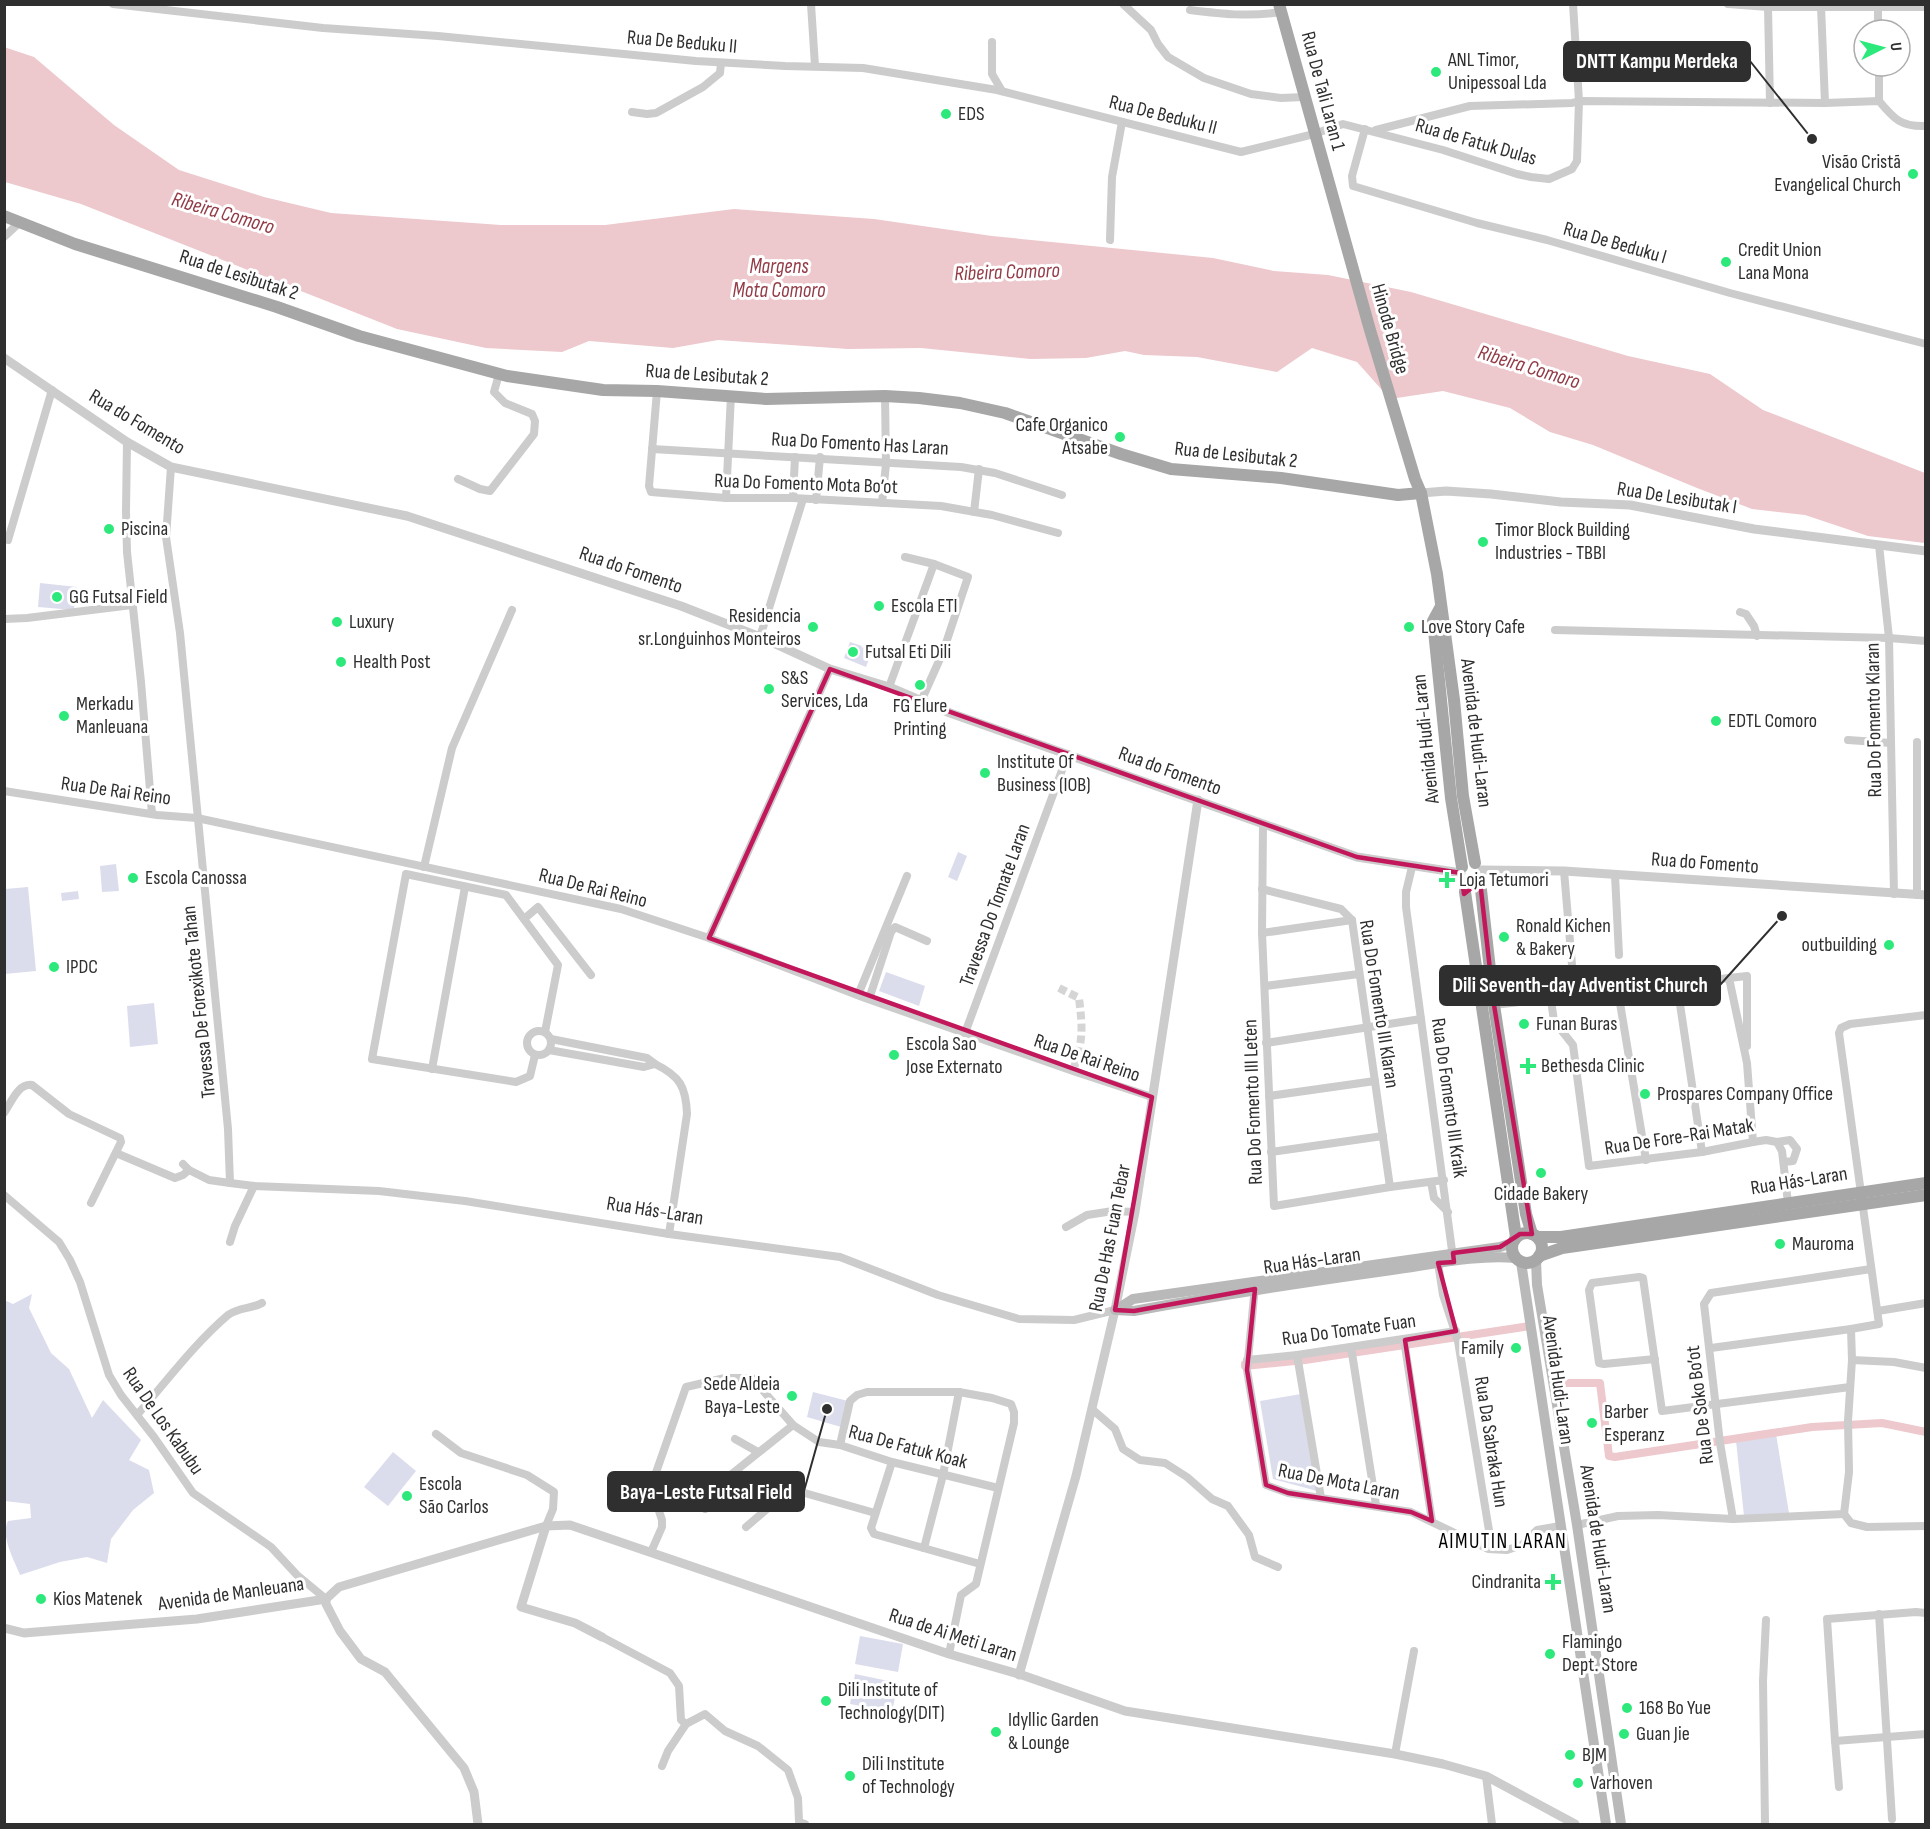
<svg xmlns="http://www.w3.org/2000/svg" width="1930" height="1829" viewBox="0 0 1930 1829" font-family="'Sofia Sans Condensed',sans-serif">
<rect width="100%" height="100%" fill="#fff"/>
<g fill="#dcddec">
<polygon points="40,583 77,587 74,610 38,607"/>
<polygon points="850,642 862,646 860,651 862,647 872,651 866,667 844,658"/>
<polygon points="958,852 967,856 957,881 948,877"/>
<polygon points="116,864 119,891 102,892 100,866"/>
<polygon points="28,887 36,971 5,974 5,889"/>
<polygon points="78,891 79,899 62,901 61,893"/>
<polygon points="886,972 925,986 919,1006 879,991"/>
<polygon points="154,1003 158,1044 130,1047 127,1006"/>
<path d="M32,1294L29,1308L51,1353L69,1369L92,1418L103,1400L141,1440L129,1460L149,1470L154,1493L133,1510L111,1539L107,1563L87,1557L60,1562L20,1575C14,1560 0,1536 8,1521L31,1518L30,1504L5,1501L4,1300L13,1304Z"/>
<polygon points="813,1392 848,1401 841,1427 807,1417"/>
<polygon points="1301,1394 1317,1491 1273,1479 1260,1401"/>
<polygon points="1776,1434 1789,1513 1744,1516 1736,1441"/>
<polygon points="393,1452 416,1471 388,1506 364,1487"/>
<polygon points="860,1636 903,1644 898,1672 855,1664"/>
<polygon points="855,1674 898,1683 892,1712 850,1704"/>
</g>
<polygon fill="#edc8cd" points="4,47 34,57 114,125 179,170 264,197 331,213 501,225 605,225 734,209 874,219 992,236 1213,258 1274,271 1328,275 1411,292 1628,356 1710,374 1763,410 1925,473 1925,543 1868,536 1805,515 1752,509 1697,488 1593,445 1550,432 1510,408 1443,391 1390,399 1357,362 1312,348 1277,372 1197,357 1144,355 1125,351 1086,358 1030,359 921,348 848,349 718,340 673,348 589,341 562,352 486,348 397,329 81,204 5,182"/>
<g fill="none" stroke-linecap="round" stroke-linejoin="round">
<g stroke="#edc8cd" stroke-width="8">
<polyline points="1245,1364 1245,1366 1305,1360 1530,1326"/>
<polyline points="1553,1383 1600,1383 1609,1456 1615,1457 1812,1427 1882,1423 1926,1432"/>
</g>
<path stroke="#d5d5d5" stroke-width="8" stroke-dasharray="8 4" stroke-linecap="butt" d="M1059,988L1079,998C1083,1031 1083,1040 1073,1071"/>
<g stroke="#ccc" stroke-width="8">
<polyline points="113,4 323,28 438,36 696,61 785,66 863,68 997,90 1241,152 1314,134 1343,124 1443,150 1517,174 1531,177 1549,179 1572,169 1577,161 1579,101 1573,4"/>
<polyline points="811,4 815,66"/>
<polyline points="1123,4 1151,30 1158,44 1168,57 1204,78 1251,94 1281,98 1304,97"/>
<polyline points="1728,4 1768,7 1926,7"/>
<polyline points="1821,6 1825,103"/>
<polyline points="1768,7 1770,103"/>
<polyline points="1878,8 1878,30"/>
<path d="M1190,10C1223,14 1248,17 1281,12"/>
<polyline points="992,42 992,74 1002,91"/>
<polyline points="1879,66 1879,101"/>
<polyline points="632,112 647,114 656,113 703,87 720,73 721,63"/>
<polyline points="1365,129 1352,176 1353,186 1477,223 1547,240 1730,293 1926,344"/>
<path d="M1376,130L1470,106L1572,103L1579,101L1825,103L1879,101C1894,119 1901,127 1926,126"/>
<polyline points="4,237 19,223"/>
<polyline points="1110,240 1112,177 1122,122"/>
<polyline points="657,391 649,486 651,492 726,498 793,498 941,506 992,515 1058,533"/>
<polyline points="127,442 126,511 127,552 141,682 152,814"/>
<polyline points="652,449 961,467 995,473 1062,495"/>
<polyline points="171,467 166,537 180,633 228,1129 230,1183"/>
<polyline points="458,479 480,489 490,491 534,434 535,421 532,414 505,403 494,392 499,374"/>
<polyline points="726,498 731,395"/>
<polyline points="793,498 795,457"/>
<polyline points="816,500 820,457"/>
<polyline points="882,503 886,464 885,396"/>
<polyline points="974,512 979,469"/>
<polyline points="8,540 52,390"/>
<polyline points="1879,545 1889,638 1894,894"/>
<polyline points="905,557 934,564"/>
<polyline points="1740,612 1746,614 1754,626 1757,636"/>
<polyline points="4,619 27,618 132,605"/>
<polyline points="1555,630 1889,638 1926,641"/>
<polyline points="760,637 803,499"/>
<polyline points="889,687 934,564 968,577 943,652 922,699"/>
<polyline points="1848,740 1891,743"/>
<polyline points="1917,742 1917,895"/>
<polyline points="4,791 157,815 197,818 621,909 709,938 865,998 1073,1071 1152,1097"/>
<polyline points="1263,824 1262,933 1274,1206 1390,1187 1444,1180"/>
<polyline points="424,867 452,748 512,610"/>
<polyline points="1412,867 1406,892 1406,907 1453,1258"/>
<polyline points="1564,871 1572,965"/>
<polyline points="1615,875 1619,955"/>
<polyline points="1262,889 1341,909 1352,920 1390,1187"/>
<polyline points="524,919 538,907 591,975"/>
<polyline points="1262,933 1352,920"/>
<polyline points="709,938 830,669"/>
<polyline points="1729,978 1747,976 1747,1046"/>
<polyline points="1677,984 1702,1152"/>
<polyline points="1265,986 1359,974"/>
<polyline points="1618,991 1646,1160"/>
<polyline points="858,995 907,876"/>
<polyline points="869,999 891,932 895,927 927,941"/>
<polyline points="1551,1000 1554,1021 1573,1045 1589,1166 1702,1152 1753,1142 1766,1140 1777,1142 1782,1151 1788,1203"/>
<polyline points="1494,1005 1729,978 1747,1063 1753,1142"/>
<circle cx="539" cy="1043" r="12"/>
<polyline points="965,1033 1068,754"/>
<polyline points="1266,1043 1421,1019"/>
<polyline points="549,1050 644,1067 655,1064 647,1058 551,1039"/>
<polyline points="535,1055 530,1076 516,1082 372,1059 406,874 506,895 558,965 545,1032"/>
<path d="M655,1064C680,1076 686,1087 687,1114L669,1234"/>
<polyline points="432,1069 465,887"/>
<polyline points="1269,1096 1375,1081"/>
<path d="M4,1113C11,1103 18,1083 32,1085L69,1114L120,1138L121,1142L91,1203"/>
<polyline points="1777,1142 1790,1140 1797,1149 1793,1161 1784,1162"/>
<polyline points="1271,1152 1383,1136"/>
<polyline points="116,1153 175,1178 183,1175 189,1170"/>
<polyline points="183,1164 189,1170 209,1180 230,1183 254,1186 379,1191 465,1201 669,1234 840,1257 938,1295 1019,1319 1074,1320 1115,1310"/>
<polyline points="1431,1182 1434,1198 1448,1212"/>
<polyline points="4,1195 59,1242 70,1260 80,1282 109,1375 121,1395 154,1437 193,1493 271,1547 297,1575 326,1599"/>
<polyline points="1066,1227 1087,1215 1113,1211 1135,1212"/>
<polyline points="230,1242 235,1226 254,1186"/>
<polyline points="1438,1263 1443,1295 1458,1341 1492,1549"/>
<polyline points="1255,1286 1247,1370 1266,1485 1288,1493 1411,1512 1488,1549 1507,1550 1522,1545 1537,1530 1560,1526"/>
<polyline points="1878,1311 1926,1303"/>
<polyline points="1404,1340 1432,1521"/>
<polyline points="1351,1347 1376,1505"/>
<polyline points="1711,1348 1851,1329"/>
<polyline points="1297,1355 1321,1498"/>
<polyline points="1655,1359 1604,1364 1599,1363 1589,1290 1592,1283 1639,1277 1643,1278 1662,1411 1850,1387"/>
<polyline points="1247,1360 1297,1355 1456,1331"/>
<polyline points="1852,1360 1894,1362 1926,1368"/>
<polyline points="1093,1410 1115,1429 1123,1449 1140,1460 1165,1463 1187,1477 1212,1499 1228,1506 1249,1535 1255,1557 1278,1567"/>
<path d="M137,1415C166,1382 194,1344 228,1315C239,1307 252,1309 262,1303"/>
<polyline points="436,1434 461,1453 527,1475 554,1492 553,1509 546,1526"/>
<polyline points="735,1439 758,1452"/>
<polyline points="840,1445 850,1401 857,1395 867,1392 959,1392 992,1398 1011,1404 1014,1412 1014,1423 976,1584 961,1595 949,1654"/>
<polyline points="892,1462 871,1528 874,1534 980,1564"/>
<polyline points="705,1509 713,1489 793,1425"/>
<polyline points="1844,1514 1849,1472 1848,1421 1852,1360 1851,1329 1879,1324 1839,1033 1841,1028 1850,1024 1926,1015"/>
<polyline points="1844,1514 1851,1523 1867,1527 1926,1526"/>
<polyline points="1733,1519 1844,1514"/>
<polyline points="1577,1525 1618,1516 1658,1515 1733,1519 1720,1443 1704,1304 1711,1293 1871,1269"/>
<polyline points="746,1527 788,1491 794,1490 875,1513"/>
<polyline points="924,1548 943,1475 959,1392"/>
<polyline points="651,1552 662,1527 662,1520 657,1505 653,1481 686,1387 725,1378 752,1378 793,1425 819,1442 840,1445 892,1462 998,1488"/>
<polyline points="1926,1613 1916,1612 1827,1619 1835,1741 1926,1734"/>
<polyline points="1879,1614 1892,1819"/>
<polyline points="602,1637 670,1673 679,1686 681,1720 686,1724"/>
<polyline points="1835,1741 1839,1787"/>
<polyline points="1395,1754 1414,1651"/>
<polyline points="662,1766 668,1751 686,1724 705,1714 725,1731 758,1746 788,1770 798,1798 799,1822 805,1824"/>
<polyline points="1486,1776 1492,1824"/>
<polyline points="1765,1824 1763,1681 1766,1620"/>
</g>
<g stroke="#ccc" stroke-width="9">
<polyline points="4,358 127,442 171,467 407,516 681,606 760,637 830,669 889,687 950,713 1357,857 1461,873"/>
<polyline points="1421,493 1446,491 1491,494 1561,502 1630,505 1754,529 1926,551"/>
<polyline points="1482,870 1564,871 1926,895"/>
<polyline points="546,1526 521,1607 575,1623 602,1637"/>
<polyline points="326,1599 339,1587 546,1526 570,1525 949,1654 1022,1675 1125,1711 1395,1754 1443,1764 1486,1776 1575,1824"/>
<polyline points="326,1599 326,1604 340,1631 361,1659 385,1672 464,1768 474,1792 478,1824"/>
<polyline points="4,1628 24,1633 197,1619 326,1599"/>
<polyline points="1019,1675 1076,1476 1115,1310 1135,1212 1198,800"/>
</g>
<g stroke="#b9b9b9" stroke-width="10">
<polyline points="1536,1260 1537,1285 1577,1525 1621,1824"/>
<polyline points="1521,1262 1606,1824"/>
<path d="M1115,1310L1134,1311C1220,1295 1306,1282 1392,1270C1429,1265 1480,1254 1515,1258"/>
<polyline points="1116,1310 1133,1299 1500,1247 1512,1243"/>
</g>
<g stroke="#a7a7a7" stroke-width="12">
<polyline points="1279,4 1370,330 1415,479 1421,493 1437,574 1454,700 1463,796 1475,863"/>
<polyline points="4,216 75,244 277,307 359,336 507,376 603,390 657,391 766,399 885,396 919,398 960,403 1005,413 1121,454 1171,469 1281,478 1398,495 1421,493"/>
<polyline points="1440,608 1433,621 1451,798 1462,867"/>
<polyline points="1480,881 1494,1005 1526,1214 1532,1234"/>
<polyline points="1466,883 1465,892 1516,1237"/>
<circle cx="1527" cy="1248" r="15"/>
<polyline points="1537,1237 1561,1237 1926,1183"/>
<polyline points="1539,1256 1562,1248 1926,1195"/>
</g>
</g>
<path fill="none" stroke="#c2185b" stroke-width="4.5" stroke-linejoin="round" d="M830,669L1357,857L1461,873L1464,894L1480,881L1494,1005L1532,1234H1520L1500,1247L1453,1253L1454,1262L1438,1263L1456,1331L1405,1340L1432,1521L1411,1512L1288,1493L1266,1485L1247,1370L1255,1289L1134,1311L1115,1310L1152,1097L709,938Z"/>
<g fill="#2de97b" stroke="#fff" stroke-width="2">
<circle cx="1436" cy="72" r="6"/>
<circle cx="946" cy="114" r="6"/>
<circle cx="1913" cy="174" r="6"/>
<circle cx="1726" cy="262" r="6"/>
<circle cx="1120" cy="437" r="6"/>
<circle cx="109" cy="529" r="6"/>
<circle cx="1483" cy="542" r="6"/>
<circle cx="57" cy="597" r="6"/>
<circle cx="879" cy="606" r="6"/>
<circle cx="337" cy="622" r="6"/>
<circle cx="813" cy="627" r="6"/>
<circle cx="1409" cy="627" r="6"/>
<circle cx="853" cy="652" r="6"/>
<circle cx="341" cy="662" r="6"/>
<circle cx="920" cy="685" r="6"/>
<circle cx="769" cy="689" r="6"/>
<circle cx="64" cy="716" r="6"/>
<circle cx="1716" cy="721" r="6"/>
<circle cx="985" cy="773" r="6"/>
<circle cx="133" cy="878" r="6"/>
<path d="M1444 871h6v6h6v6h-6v6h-6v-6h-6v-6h6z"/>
<circle cx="1504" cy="937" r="6"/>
<circle cx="1889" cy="945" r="6"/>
<circle cx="54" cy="967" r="6"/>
<circle cx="1524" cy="1024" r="6"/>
<circle cx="894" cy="1055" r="6"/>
<path d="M1525 1057h6v6h6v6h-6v6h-6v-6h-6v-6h6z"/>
<circle cx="1645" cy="1094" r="6"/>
<circle cx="1541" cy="1173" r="6"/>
<circle cx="1780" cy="1244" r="6"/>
<circle cx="1516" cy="1348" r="6"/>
<circle cx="792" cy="1396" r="6"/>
<circle cx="1592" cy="1423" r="6"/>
<circle cx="407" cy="1496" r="6"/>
<path d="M1550 1573h6v6h6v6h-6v6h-6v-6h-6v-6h6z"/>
<circle cx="41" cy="1599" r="6"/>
<circle cx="1550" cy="1654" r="6"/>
<circle cx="826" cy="1701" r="6"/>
<circle cx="1627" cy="1708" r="6"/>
<circle cx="996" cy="1732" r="6"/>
<circle cx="1624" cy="1734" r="6"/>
<circle cx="1570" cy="1755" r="6"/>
<circle cx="850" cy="1776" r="6"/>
<circle cx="1578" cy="1783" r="6"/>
</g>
<g text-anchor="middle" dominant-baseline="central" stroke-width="6" stroke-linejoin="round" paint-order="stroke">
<g font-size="20" fill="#2f2f2f" stroke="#fff">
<text transform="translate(682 42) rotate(5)">Rua De Beduku II</text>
<text transform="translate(1323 91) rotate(75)">Rua De Tali Laran 1</text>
<text transform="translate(1163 115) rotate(14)">Rua De Beduku II</text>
<text transform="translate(1476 142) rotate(16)">Rua de Fatuk Dulas</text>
<text transform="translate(1615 243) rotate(16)">Rua De Beduku I</text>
<text transform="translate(239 275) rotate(18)">Rua de Lesibutak 2</text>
<text transform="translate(1390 329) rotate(74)">Hinode Bridge</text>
<text transform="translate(707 375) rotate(4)">Rua de Lesibutak 2</text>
<text transform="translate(137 422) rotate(31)">Rua do Fomento</text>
<text transform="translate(860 444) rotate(3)">Rua Do Fomento Has Laran</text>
<text transform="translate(1236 455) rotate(6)">Rua de Lesibutak 2</text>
<text transform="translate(806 484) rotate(2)">Rua Do Fomento Mota Bo’ot</text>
<text transform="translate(1677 498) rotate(9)">Rua De Lesibutak I</text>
<text transform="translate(631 570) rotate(19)">Rua do Fomento</text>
<text transform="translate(1874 720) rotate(-91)">Rua Do Fomento Klaran</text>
<text transform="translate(1476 733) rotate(83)">Avenida de Hudi-Laran</text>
<text transform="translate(1426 739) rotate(-96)">Avenida Hudi-Laran</text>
<text transform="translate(1170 771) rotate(20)">Rua do Fomento</text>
<text transform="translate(116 791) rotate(8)">Rua De Rai Reino</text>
<text transform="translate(1705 863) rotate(4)">Rua do Fomento</text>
<text transform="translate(593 888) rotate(14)">Rua De Rai Reino</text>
<text transform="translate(995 905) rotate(-70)">Travessa Do Tomate Laran</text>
<text transform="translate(199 1002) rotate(-96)">Travessa De Forexikote Tahan</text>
<text transform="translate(1379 1004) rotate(81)">Rua Do Fomento III Klaran</text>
<text transform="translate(1087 1058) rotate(19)">Rua De Rai Reino</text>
<text transform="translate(1449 1098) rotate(82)">Rua Do Fomento III Kraik</text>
<text transform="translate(1253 1102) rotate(-92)">Rua Do Fomento III Leten</text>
<text transform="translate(1679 1137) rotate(-9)">Rua De Fore-Rai Matak</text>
<text transform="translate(1799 1181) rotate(-9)">Rua Hás-Laran</text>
<text transform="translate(655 1211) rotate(9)">Rua Hás-Laran</text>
<text transform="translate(1110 1238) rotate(-79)">Rua De Has Fuan Tebar</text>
<text transform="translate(1312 1261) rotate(-8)">Rua Hás-Laran</text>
<text transform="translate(1349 1330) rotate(-8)">Rua Do Tomate Fuan</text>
<text transform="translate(1558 1380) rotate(82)">Avenida Hudi-Laran</text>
<text transform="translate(1700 1405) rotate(-97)">Rua De Soko Bo’ot</text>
<text transform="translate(163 1421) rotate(55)">Rua De Los Kabubu</text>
<text transform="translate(1491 1442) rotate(81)">Rua Da Sabraka Hun</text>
<text transform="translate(908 1447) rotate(15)">Rua De Fatuk Koak</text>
<text transform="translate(1339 1482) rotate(11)">Rua De Mota Laran</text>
<text transform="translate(1598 1539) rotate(81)">Avenida de Hudi-Laran</text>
<text transform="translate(231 1594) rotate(-8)">Avenida de Manleuana</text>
<text transform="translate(953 1635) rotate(18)">Rua de Ai Meti Laran</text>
</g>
<g font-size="20" fill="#2f2f2f" stroke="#fff" text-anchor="start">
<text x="1448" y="60">ANL Timor,<tspan x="1448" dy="23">Unipessoal Lda</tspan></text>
<text x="958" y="114">EDS</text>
<text x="1901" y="162" text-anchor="end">Visão Cristã<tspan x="1901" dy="23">Evangelical Church</tspan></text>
<text x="1738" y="250">Credit Union<tspan x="1738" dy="23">Lana Mona</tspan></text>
<text x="1108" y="425" text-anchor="end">Cafe Organico<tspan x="1108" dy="23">Atsabe</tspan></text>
<text x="121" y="529">Piscina</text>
<text x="1495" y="530">Timor Block Building<tspan x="1495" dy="23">Industries - TBBI</tspan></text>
<text x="69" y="597">GG Futsal Field</text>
<text x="891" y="606">Escola ETI</text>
<text x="801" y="616" text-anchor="end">Residencia<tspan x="801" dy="23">sr.Longuinhos Monteiros</tspan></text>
<text x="349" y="622">Luxury</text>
<text x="1421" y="627">Love Story Cafe</text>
<text x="865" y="652">Futsal Eti Dili</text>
<text x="353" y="662">Health Post</text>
<text x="781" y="678">S&amp;S<tspan x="781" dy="23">Services, Lda</tspan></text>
<text x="76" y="704">Merkadu<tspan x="76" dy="23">Manleuana</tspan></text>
<text x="920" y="706" text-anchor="middle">FG Elure<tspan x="920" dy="23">Printing</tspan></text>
<text x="1728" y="721">EDTL Comoro</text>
<text x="997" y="762">Institute Of<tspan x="997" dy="23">Business (IOB)</tspan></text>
<text x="145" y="878">Escola Canossa</text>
<text x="1459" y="880">Loja Tetumori</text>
<text x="1516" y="926">Ronald Kichen<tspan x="1516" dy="23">&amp; Bakery</tspan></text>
<text x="1877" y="945" text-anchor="end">outbuilding</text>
<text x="66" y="967">IPDC</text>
<text x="1536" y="1024">Funan Buras</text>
<text x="906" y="1044">Escola Sao<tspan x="906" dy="23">Jose Externato</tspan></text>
<text x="1541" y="1066">Bethesda Clinic</text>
<text x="1657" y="1094">Prospares Company Office</text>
<text x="1541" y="1194" text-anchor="middle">Cidade Bakery</text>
<text x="1792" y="1244">Mauroma</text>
<text x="1504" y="1348" text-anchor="end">Family</text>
<text x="780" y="1384" text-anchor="end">Sede Aldeia<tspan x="780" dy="23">Baya-Leste</tspan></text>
<text x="1604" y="1412">Barber<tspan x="1604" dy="23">Esperanz</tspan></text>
<text x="419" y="1484">Escola<tspan x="419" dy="23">São Carlos</tspan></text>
<text x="1541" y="1582" text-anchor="end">Cindranita</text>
<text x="53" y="1599">Kios Matenek</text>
<text x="1562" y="1642">Flamingo<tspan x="1562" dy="23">Dept. Store</tspan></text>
<text x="838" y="1690">Dili Institute of<tspan x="838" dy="23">Technology(DIT)</tspan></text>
<text x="1639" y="1708">168 Bo Yue</text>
<text x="1008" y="1720">Idyllic Garden<tspan x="1008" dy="23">&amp; Lounge</tspan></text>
<text x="1636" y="1734">Guan Jie</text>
<text x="1582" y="1755">BJM</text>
<text x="862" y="1764">Dili Institute<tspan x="862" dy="23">of Technology</tspan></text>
<text x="1590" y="1783">Varhoven</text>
</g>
<g font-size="21" font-style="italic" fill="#933b46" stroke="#fff">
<text transform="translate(223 213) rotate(16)">Ribeira Comoro</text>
<text x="779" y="266">Margens<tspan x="779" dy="24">Mota Comoro</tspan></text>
<text transform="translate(1007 272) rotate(-2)">Ribeira Comoro</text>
<text transform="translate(1529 367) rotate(17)">Ribeira Comoro</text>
</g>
<g font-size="21" letter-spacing="1.5" fill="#000" stroke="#fff">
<text x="1503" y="1541">AIMUTIN LARAN</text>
</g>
</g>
<path fill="none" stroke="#2f2f2f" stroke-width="2" d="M1812 139L1750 61M1782 916L1720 985M827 1409L804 1491"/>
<g fill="#2f2f2f" stroke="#fff" stroke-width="2">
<circle cx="1812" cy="139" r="6"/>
<circle cx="1782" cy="916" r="6"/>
<circle cx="827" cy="1409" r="6"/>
</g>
<g fill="#2f2f2f" stroke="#2f2f2f" stroke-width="2">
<rect x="1564" y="42" width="186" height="39" rx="6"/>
<rect x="1440" y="966" width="280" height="39" rx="6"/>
<rect x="608" y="1472" width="196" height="39" rx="6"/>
</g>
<g font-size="21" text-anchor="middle" font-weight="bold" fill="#fff">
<text x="1657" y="68">DNTT Kampu Merdeka</text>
<text x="1580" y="992">Dili Seventh-day Adventist Church</text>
<text x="706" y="1499">Baya-Leste Futsal Field</text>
</g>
<rect width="1930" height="1829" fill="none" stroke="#2f2f2f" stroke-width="12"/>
<g transform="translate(1882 48) rotate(84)"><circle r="28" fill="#ffffff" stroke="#acacac" stroke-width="1.5"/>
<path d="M0-4.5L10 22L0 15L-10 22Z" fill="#2de97b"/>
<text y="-9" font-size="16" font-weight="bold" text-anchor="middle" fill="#2f2f2f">U</text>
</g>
</svg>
